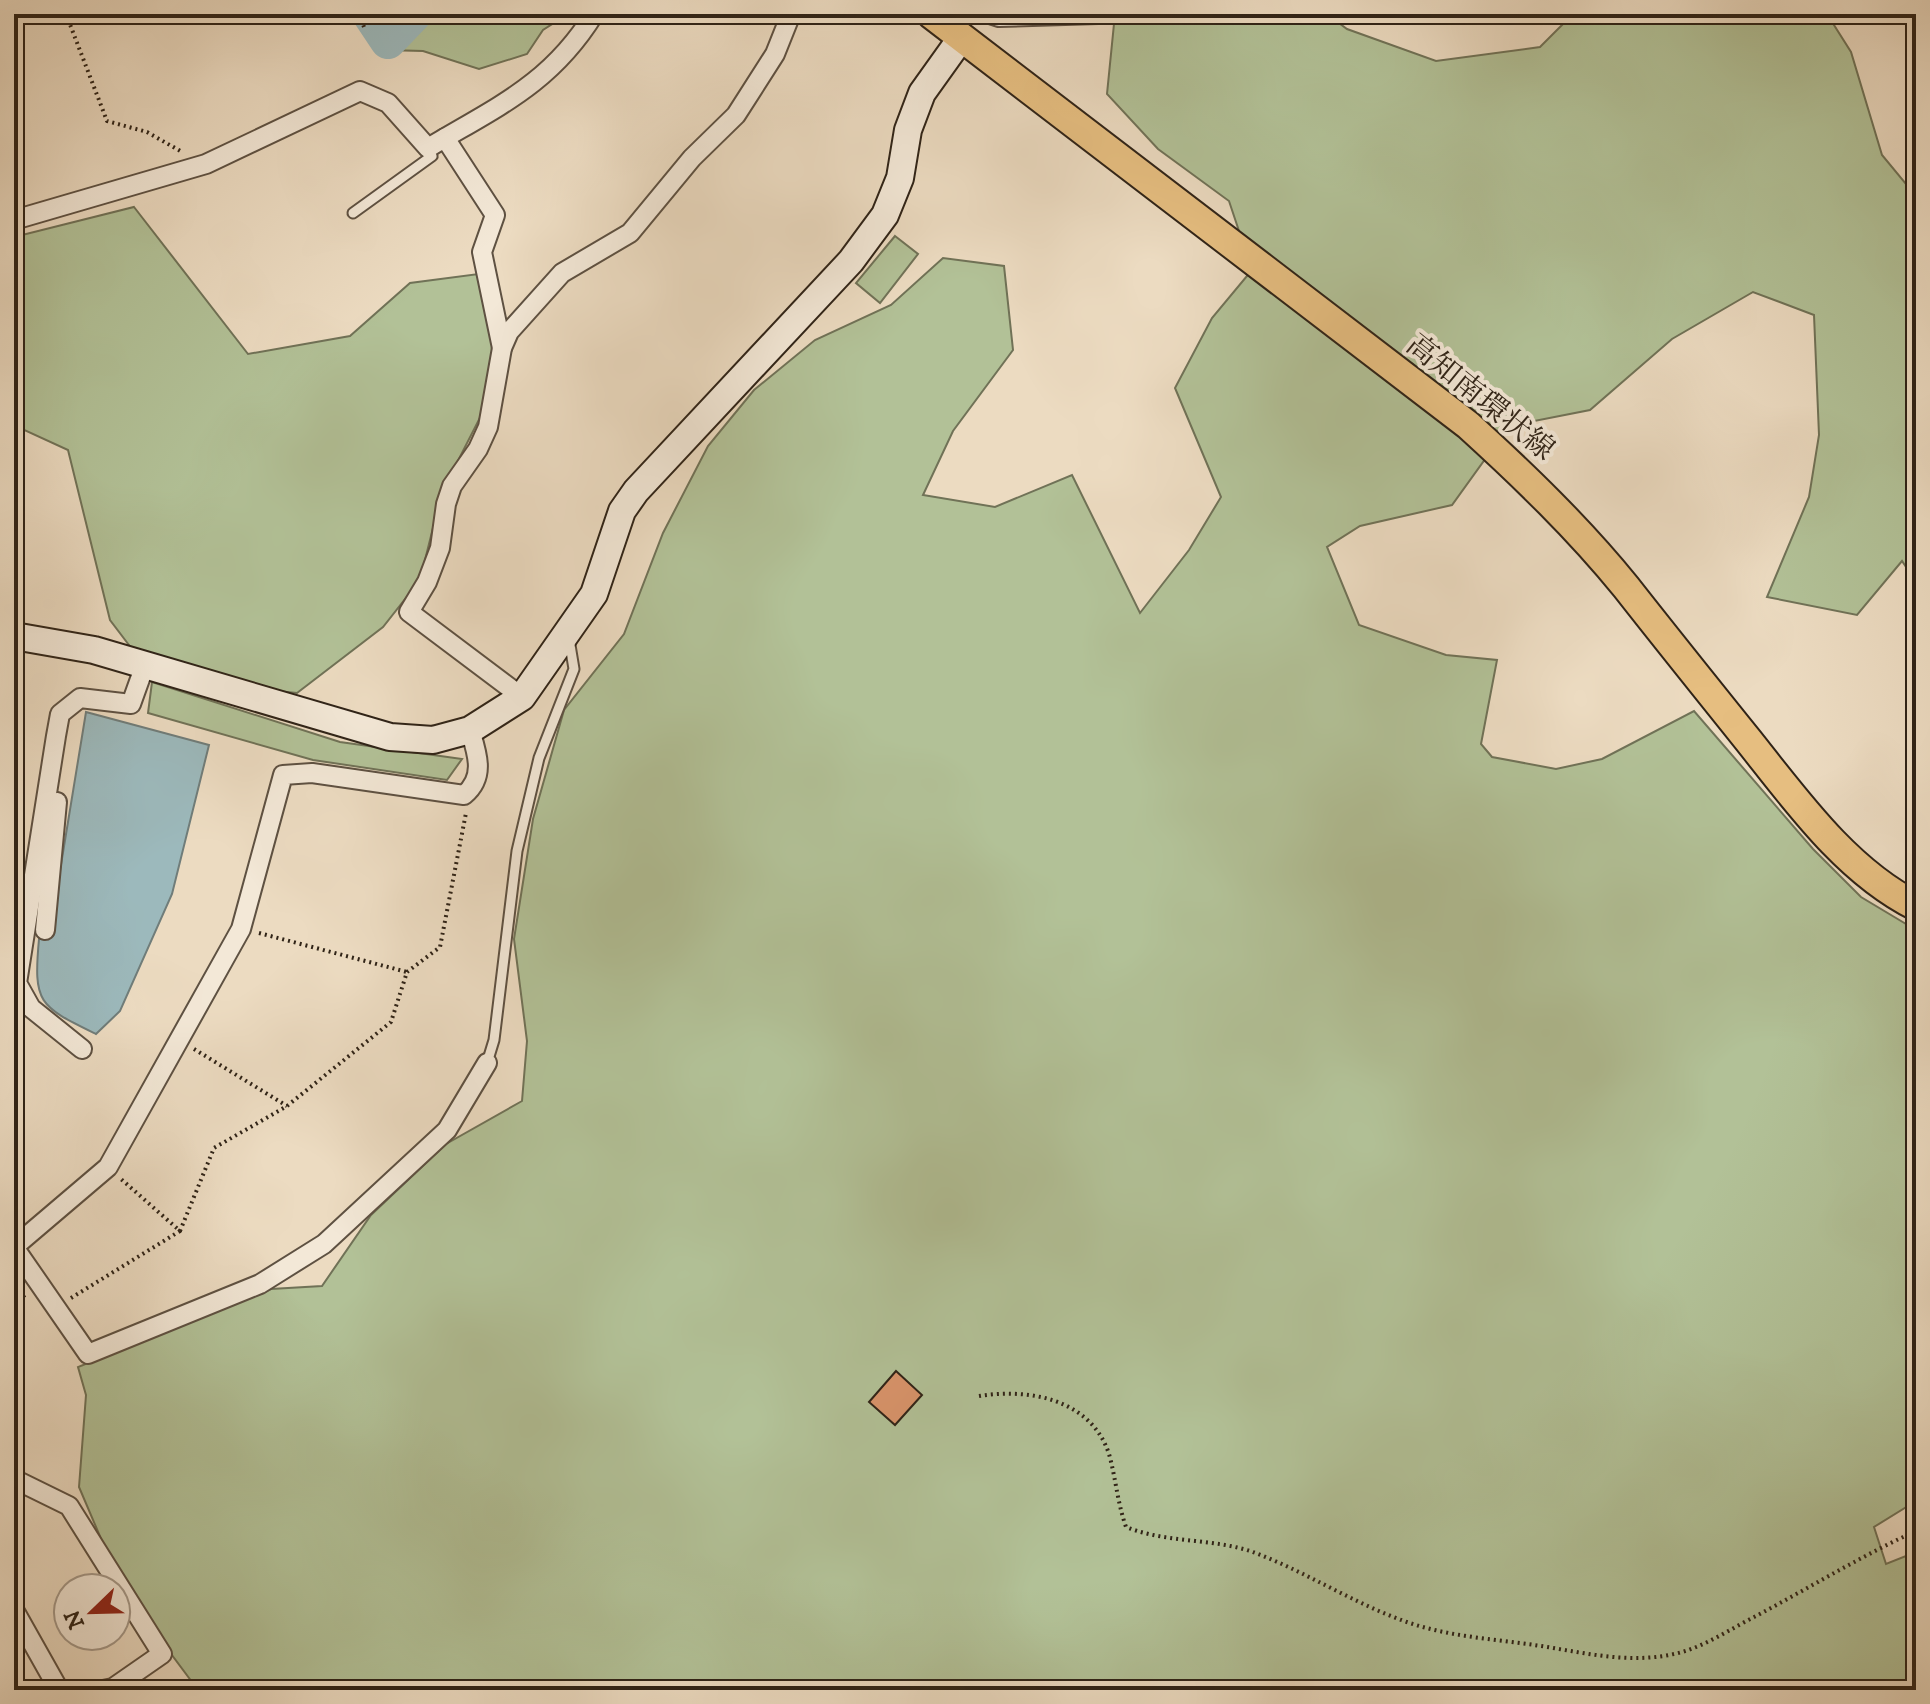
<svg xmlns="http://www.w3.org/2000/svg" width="1930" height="1704" viewBox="0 0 1930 1704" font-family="'IM FELL DW Pica','Noto Serif JP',serif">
<rect width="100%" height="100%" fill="#ecdbc1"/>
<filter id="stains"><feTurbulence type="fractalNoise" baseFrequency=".0025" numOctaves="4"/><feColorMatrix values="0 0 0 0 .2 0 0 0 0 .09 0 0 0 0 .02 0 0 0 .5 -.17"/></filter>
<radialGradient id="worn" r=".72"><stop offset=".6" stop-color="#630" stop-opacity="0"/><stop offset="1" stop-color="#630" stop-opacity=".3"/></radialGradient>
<g fill="#b2c197" stroke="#707257" stroke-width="2">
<polygon points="419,14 568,14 543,30 527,54 479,69 423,51 386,50 411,27"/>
<polygon points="1122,14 1327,14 1347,29 1436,61 1540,47 1573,14 1827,14 1851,52 1882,155 1916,196 1916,582 1902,561 1857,615 1767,597 1809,497 1819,435 1814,315 1753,292 1672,339 1590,410 1509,426 1452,505 1360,526 1327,547 1359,625 1446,655 1497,660 1481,744 1492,757 1556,769 1602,759 1694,711 1813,849 1861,897 1916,930 1916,1501 1874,1527 1886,1564 1916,1552 1916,1690 198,1690 122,1588 79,1487 86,1395 78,1367 271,1289 322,1286 371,1215 446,1144 522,1101 527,1041 514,939 533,819 564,710 624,634 663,533 708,446 754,390 815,340 891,305 943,258 1004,266 1013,350 953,431 923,495 995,507 1072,475 1140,613 1189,550 1221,497 1175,388 1212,318 1252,270 1229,201 1158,149 1107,94 1114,24"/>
<polygon points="134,207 248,354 350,336 410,283 486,273 497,326 488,402 442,492 420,580 383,627 297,693 267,690 135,653 110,620 68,450 18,427 14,429 14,237"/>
<polygon points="895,236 918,254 880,303 856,283"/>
<polygon points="152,682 340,742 462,759 447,780 313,760 148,713"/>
</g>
<path fill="#9cb9bc" stroke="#707d7a" stroke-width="2" d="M86,712L209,745L172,894L120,1011L96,1034C39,1006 33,1004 39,939L49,938Z"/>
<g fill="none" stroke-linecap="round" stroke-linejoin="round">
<polyline stroke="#9cb9bc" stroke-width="36" points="370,14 388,41 414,14"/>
</g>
<polygon fill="#d9946b" stroke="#2f2317" stroke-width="2" points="896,1371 922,1395 895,1425 869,1402"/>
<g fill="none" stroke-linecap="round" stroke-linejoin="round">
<g stroke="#5e5142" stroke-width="13">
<g id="lane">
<polyline points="353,213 432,156 428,148"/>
<polyline points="487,1063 494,1040 517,851 539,758 574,669 569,639"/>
</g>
</g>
<g stroke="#5e5142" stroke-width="22">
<g id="street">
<polyline points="990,14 999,17 1098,14"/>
<polyline points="445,138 495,215 482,252 502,348"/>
<path d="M14,220L206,164L360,91L388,103L428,148C496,107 550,85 594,14"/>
<polyline points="522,697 409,612 427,582 440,548 446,504 452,486 478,449 488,427 502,348 509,332 562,273 630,233 692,158 736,115 775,54 791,14"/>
<path d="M470,730C477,753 486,777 464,795L312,773L283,775L241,929L108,1167L14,1247L88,1354L260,1284L324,1244L447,1130L487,1063"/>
<polyline points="45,930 57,802"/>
<polyline points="82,1049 31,1008 17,983 56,736 60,714 80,698 131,704 145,665"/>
<polyline points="14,1479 69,1506 162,1654 113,1688 103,1690"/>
<polyline points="14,1610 59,1690"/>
</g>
</g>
<g stroke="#2f2317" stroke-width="30">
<polyline id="secondary" points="14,636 94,650 390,737 433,740 470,730 522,697 594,594 622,511 636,491 851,261 885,215 900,178 908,130 922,93 962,37"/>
</g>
<g stroke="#2f2317" stroke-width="32">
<path id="primary" d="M931,14L1468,425C1524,476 1578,528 1626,587C1666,638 1707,689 1748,740C1795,799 1846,871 1916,906"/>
</g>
<g stroke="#2f2317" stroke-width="4" stroke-dasharray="2 4" stroke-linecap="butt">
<polyline points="66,14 107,121 147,132 182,152"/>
<polyline points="359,14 364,27"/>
<polyline points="259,933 407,972"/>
<polyline points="194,1049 287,1106"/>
<polyline points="180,1231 214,1148 287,1106 391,1022 407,972 440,947 466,813"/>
<polyline points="71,1298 180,1231 121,1179"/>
<polyline points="14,1303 25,1295"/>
<path d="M979,1396C1029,1388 1091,1399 1109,1454C1116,1479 1117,1501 1126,1527C1166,1543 1209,1538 1250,1551C1303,1570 1351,1602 1404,1621C1448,1637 1496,1639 1541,1646C1585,1653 1629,1664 1674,1654C1703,1648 1730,1629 1756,1616C1809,1588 1861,1556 1916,1531"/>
</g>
<use href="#lane" stroke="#f3e8d7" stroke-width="9"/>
<use href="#street" stroke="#f3e8d7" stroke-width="18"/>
<use href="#secondary" stroke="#f3e8d7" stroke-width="26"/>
<use href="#primary" stroke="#e6be80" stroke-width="28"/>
</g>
<g text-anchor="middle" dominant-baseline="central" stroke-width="8" stroke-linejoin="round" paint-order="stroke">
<g font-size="30" fill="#2f2317" stroke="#f3e8d7">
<text transform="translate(1480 398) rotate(39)">高知南環状線</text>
</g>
</g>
<rect width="1930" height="1704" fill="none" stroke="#ecdbc1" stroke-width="48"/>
<rect x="16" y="16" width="1898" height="1672" fill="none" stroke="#2f2317" stroke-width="4"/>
<rect x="24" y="24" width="1882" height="1656" fill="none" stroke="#2f2317" stroke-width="2"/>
<g transform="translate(92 1612) rotate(247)"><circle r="38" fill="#f3e8d7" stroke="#a5998a" stroke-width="2"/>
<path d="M0-6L14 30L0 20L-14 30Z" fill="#8f2418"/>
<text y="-12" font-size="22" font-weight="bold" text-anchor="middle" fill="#2f2317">N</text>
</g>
<rect width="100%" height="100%" filter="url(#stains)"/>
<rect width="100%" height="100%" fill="url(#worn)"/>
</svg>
